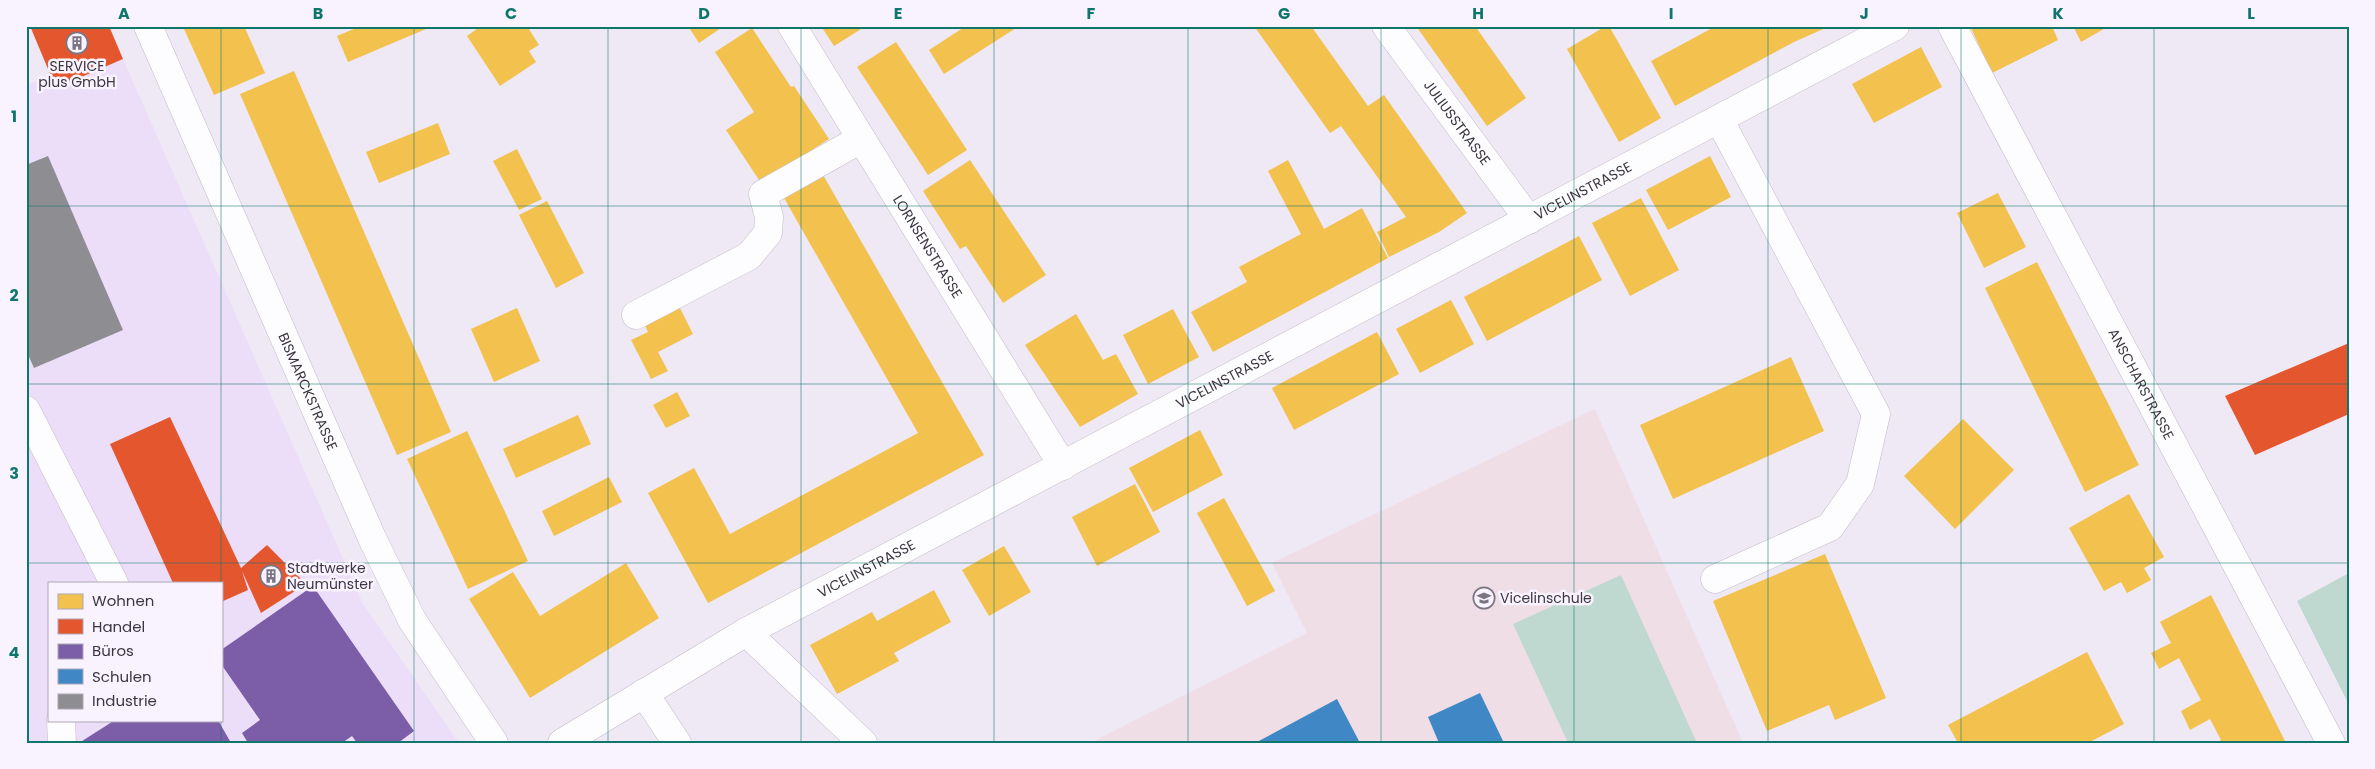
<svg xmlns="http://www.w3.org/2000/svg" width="2375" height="769" viewBox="0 0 2375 769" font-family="Poppins,sans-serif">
<rect width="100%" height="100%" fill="#efe8f5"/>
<path fill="#ecdef9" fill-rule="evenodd" d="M123,59L363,604L459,743H26V85L51,75L57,88ZM49,583H221V720H49Z"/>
<polygon fill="#f0dee6" points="1595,409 1743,743 1090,743 1307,633 1272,563"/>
<g fill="#c0d9d0">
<polygon points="2349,573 2349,705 2297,601"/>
<polygon points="1621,575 1697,743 1568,743 1513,624"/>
</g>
<g fill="#f2c14e">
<polygon points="190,26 244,26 265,73 214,95 184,29"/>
<polygon points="361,26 433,26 348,62 337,36"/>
<polygon points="481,26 527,26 539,45 529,51 536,62 500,86 467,36"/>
<polygon points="688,26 724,26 699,43"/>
<polygon points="821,26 866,26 834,46"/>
<polygon points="966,26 1019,26 944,74 929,50"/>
<polygon points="1254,26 1311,26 1368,106 1384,95 1467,213 1439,232 1389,257 1377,232 1406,217 1341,126 1330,133"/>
<polygon points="1416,26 1475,26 1526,98 1487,126"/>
<polygon points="1606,26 1609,26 1661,118 1619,142 1567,49"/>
<polygon points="1716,26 1830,26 1794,42 1675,106 1651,61"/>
<polygon points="1970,26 2052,26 2058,40 1992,73"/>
<polygon points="2073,26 2109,26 2081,42"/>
<polygon points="752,28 791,87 794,86 829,139 761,183 726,130 754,112 715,52"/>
<polygon points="896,42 967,150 928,175 857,67"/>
<polygon points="1921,47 1942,87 1874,123 1852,84"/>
<polygon points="294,71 451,432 397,455 240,94"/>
<polygon points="438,123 450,154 379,183 366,152"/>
<polygon points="517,149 542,199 519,210 493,161"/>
<polygon points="1710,156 1731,197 1668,230 1646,190"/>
<polygon points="970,160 1046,275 1003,303 966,246 960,249 923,191"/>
<polygon points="1288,160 1324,229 1362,208 1388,258 1213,352 1191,312 1247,282 1239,267 1301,234 1268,171"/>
<polygon points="819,168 984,455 708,603 648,493 694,468 730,534 918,433 780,191"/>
<polygon points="1998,193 2026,247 1984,268 1957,213"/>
<polygon points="1641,198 1679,270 1630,296 1592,223"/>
<polygon points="547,201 584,273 556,288 519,215"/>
<polygon points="1579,236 1602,280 1487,341 1464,297"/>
<polygon points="2037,262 2139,465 2085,492 1985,288"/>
<polygon points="1451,300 1474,344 1420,373 1396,329"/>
<polygon points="677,302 693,334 658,352 668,371 651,379 631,340 648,332 642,319"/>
<polygon points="517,308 540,361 494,382 471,329"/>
<polygon points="1173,309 1199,357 1148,384 1123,335"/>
<polygon points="1076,314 1103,360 1116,354 1138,394 1080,427 1025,345"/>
<polygon points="1377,332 1399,374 1294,430 1272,388"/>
<polygon points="1791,357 1824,431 1673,499 1640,425"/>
<polygon points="677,392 690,416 666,428 653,405"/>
<polygon points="578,415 591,444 516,478 503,449"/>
<polygon points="1963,419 2014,470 1955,529 1904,476"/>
<polygon points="1200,430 1223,475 1153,512 1129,468"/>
<polygon points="467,431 528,561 468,589 407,459"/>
<polygon points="609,477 622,502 554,536 542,511"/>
<polygon points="1135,484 1160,532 1097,566 1072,517"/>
<polygon points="2129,494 2164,557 2144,568 2151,580 2127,593 2121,582 2104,591 2069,528"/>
<polygon points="1224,498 1275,591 1247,606 1197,513"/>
<polygon points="1004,546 1031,592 989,616 962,570"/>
<polygon points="1825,554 1886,698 1835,720 1829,705 1767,731 1713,601"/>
<polygon points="626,563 659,618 530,698 469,599 513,572 540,616"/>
<polygon points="934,590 951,622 894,653 899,661 837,694 810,645 872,612 877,621"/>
<polygon points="2211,595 2272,715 2286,743 2216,743 2221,740 2210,719 2190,730 2181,711 2201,700 2179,658 2159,669 2151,653 2171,643 2160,622"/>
<polygon points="2087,652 2124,724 2088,743 1958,743 1948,725"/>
</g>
<g fill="#e4572e">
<polygon points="30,26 109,26 123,59 56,88"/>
<polygon points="2349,343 2349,414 2255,455 2225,396"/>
<polygon points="170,417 241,568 267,545 306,584 261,613 242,571 248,590 221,602 221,583 173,583 110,444"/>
</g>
<g fill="#7b5ea7">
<polygon points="313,586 414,731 398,743 357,743 352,736 342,743 248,743 242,733 260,720 221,664 221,650"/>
<polygon points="115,720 218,720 231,743 79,743"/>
</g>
<g fill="#3f88c5">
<polygon points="1480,693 1504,743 1439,743 1428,717"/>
<polygon points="1337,699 1360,743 1255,743"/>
</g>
<polygon fill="#8d8d92" points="48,156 123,330 34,368 26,350 26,165"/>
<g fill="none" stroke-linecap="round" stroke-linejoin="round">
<g stroke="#c2bcc8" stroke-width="29">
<g id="minor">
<path id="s1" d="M148,26L372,538L412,620L494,743"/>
<path id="s2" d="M792,26L1063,466"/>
<path id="s3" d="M1386,26L1529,220"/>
<path id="s4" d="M1952,26L2331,743"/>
<polyline points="636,315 749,256 768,233 769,217 763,194 861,139"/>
<polyline points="26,410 114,583"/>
<polyline points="1715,579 1830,527 1860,484 1876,414 1719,119"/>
<polyline points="746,632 863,743"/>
<polyline points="644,693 677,743"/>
<polyline points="61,720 62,743"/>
<path id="s5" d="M562,743L746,632L1895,26"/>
</g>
</g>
<use href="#minor" stroke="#fdfcfe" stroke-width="28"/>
</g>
<path fill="none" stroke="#0f766e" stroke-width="1" stroke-opacity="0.55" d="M221,26V583M414,26V743M608,26V743M801,26V743M994,26V743M1188,26V743M1381,26V743M1574,26V743M1768,26V743M1961,26V743M2154,26V743M26,206H2349M26,384H2349M26,563H2349M221,720V743"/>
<defs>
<g id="building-ring" transform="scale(1.125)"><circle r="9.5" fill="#f9f2ff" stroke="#7b7481" stroke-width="1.5"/><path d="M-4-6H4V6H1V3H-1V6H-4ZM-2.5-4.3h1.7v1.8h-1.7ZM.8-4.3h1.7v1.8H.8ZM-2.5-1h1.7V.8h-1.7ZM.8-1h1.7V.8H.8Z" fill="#7b7481"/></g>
<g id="school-ring" transform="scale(1.125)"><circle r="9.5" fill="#f9f2ff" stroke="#7b7481" stroke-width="1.5"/><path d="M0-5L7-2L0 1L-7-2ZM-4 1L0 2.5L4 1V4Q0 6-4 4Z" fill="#7b7481"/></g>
</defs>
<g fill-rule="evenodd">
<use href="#building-ring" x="77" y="43"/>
<use href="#building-ring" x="271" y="576"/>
<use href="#school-ring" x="1484" y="598"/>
</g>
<g text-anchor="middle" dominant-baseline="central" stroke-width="5" stroke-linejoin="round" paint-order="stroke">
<g font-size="14" fill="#3c3642" stroke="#f9f2ff" text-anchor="start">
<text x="77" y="66" text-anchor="middle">SERVICE<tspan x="77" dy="16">plus GmbH</tspan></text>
<text x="287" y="568">Stadtwerke<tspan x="287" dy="16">Neumünster</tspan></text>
<text x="1500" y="598">Vicelinschule</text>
</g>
<g font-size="14" fill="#3c3642" stroke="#f9f2ff">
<text stroke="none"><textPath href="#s3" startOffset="120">JULIUSSTRASSE</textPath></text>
<text stroke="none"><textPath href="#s5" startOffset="1161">VICELINSTRASSE</textPath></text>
<text stroke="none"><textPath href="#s2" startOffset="259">LORNSENSTRASSE</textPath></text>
<text stroke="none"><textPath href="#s5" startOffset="756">VICELINSTRASSE</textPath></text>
<text stroke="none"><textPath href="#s4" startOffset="405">ANSCHARSTRASSE</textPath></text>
<text stroke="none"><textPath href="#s1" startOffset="399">BISMARCKSTRASSE</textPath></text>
<text stroke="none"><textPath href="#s5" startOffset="351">VICELINSTRASSE</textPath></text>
</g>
</g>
<rect width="2375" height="769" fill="none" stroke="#f9f2ff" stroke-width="55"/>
<rect x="48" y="582" width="175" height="140" fill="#f9f2ff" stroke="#ada7b3"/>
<rect x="58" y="594" width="25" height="15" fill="#f2c14e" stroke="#ada7b3"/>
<text x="92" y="606" font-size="15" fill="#3c3642">Wohnen</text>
<rect x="58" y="619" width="25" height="15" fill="#e4572e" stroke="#ada7b3"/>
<text x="92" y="632" font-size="15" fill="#3c3642">Handel</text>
<rect x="58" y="644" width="25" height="15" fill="#7b5ea7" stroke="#ada7b3"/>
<text x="92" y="656" font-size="15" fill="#3c3642">Büros</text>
<rect x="58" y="669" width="25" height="15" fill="#3f88c5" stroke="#ada7b3"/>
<text x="92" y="682" font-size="15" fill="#3c3642">Schulen</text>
<rect x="58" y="694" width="25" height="15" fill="#8d8d92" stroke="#ada7b3"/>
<text x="92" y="706" font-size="15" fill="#3c3642">Industrie</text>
<rect x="28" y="28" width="2320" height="714" fill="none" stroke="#0f766e" stroke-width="2"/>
<g font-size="16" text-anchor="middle" font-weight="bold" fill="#0f766e">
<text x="124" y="19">A</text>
<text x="318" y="19">B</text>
<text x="511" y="19">C</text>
<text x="704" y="19">D</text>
<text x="898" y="19">E</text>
<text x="1091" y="19">F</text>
<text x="1284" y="19">G</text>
<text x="1478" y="19">H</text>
<text x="1671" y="19">I</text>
<text x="1864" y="19">J</text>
<text x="2058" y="19">K</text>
<text x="2251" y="19">L</text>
<text x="14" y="122">1</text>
<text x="14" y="301">2</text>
<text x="14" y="479">3</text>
<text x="14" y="658">4</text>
</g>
</svg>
